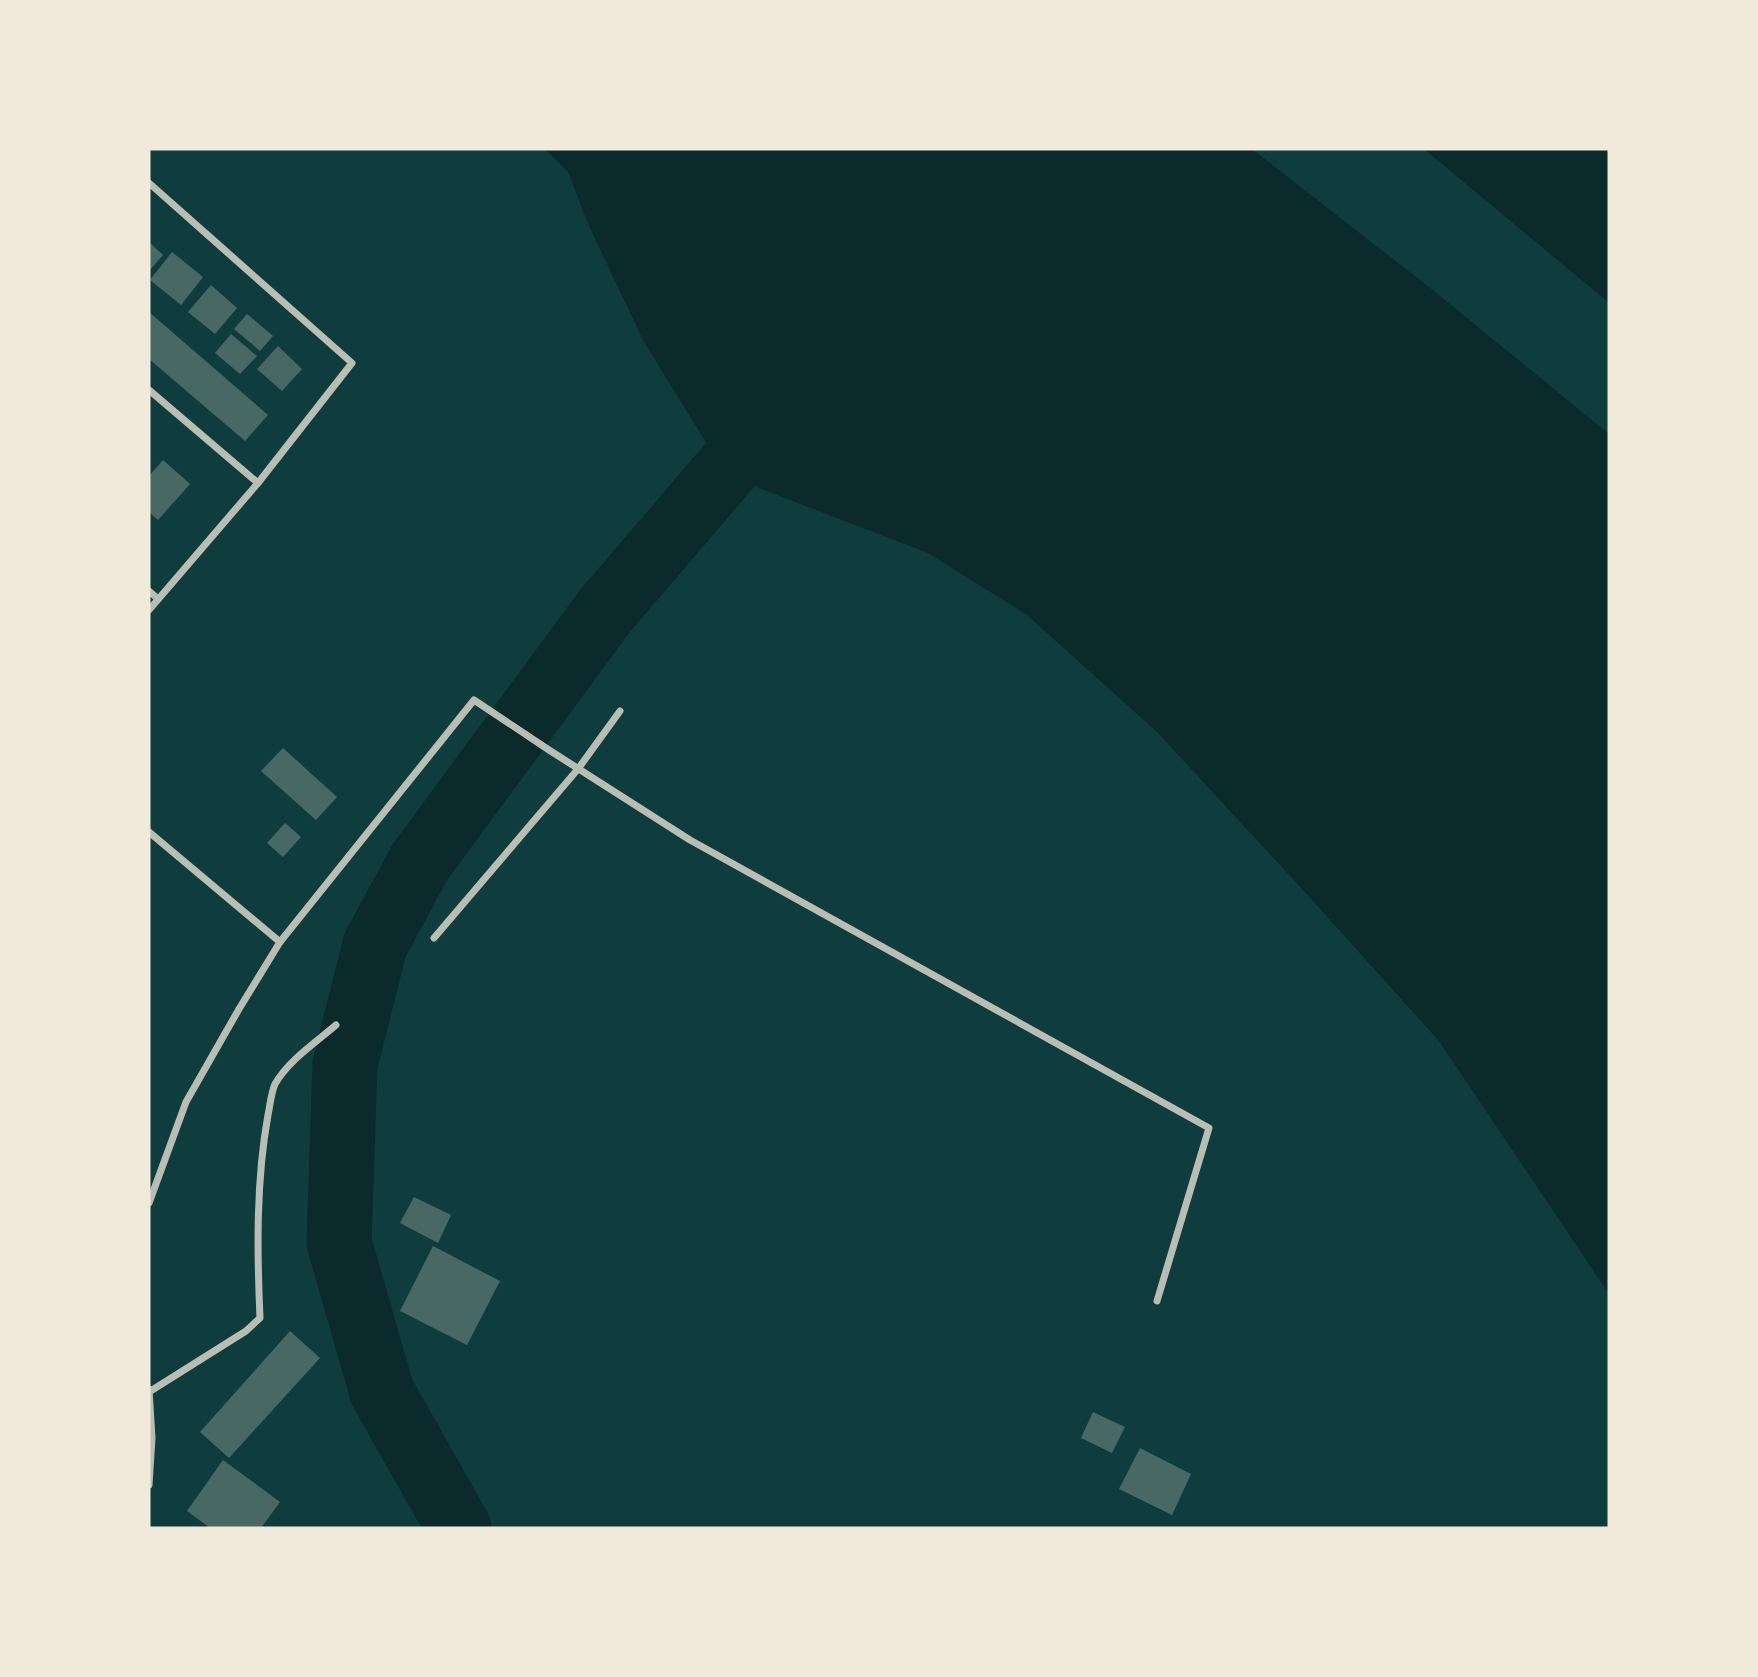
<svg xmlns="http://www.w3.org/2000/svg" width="1758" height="1677" viewBox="0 0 1758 1677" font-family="'Fira Sans',sans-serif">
<rect width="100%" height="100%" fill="#0f3d3e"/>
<g fill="#0a2a2b">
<polygon points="545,149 1252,149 1434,291 1609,434 1609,1294 1439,1041 1303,890 1157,732 1027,615 928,553 759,488 707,444 644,342 589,226 568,172"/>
<polygon points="1424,149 1609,149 1609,303"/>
</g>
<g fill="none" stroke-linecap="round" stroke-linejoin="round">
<polyline stroke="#0a2a2b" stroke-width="65" points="459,1528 382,1392 339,1242 345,1064 375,945 420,862 605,611 730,465"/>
</g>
<g fill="#486865">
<polygon points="149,242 163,255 149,271"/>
<polygon points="172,252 203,277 181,305 150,280"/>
<polygon points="211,285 237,308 215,334 188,312"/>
<polygon points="149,312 268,415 245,441 149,359"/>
<polygon points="247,314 273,336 260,351 234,329"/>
<polygon points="231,334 257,356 240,374 215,353"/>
<polygon points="278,346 302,369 282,391 257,369"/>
<polygon points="163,460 190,484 158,520 149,512 149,476"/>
<polygon points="283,748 337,797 316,820 261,771"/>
<polygon points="285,823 301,837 283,857 267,843"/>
<polygon points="414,1197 451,1215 438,1243 400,1223"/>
<polygon points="433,1246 500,1281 467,1345 400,1311"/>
<polygon points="290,1331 320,1358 229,1458 200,1432"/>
<polygon points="1093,1412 1125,1427 1112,1453 1081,1438"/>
<polygon points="1140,1448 1191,1474 1172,1515 1119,1489"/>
<polygon points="223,1460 280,1502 261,1528 210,1528 187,1511"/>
</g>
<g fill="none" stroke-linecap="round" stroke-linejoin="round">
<g stroke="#b8beb3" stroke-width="7">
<polyline points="149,183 352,363 258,483 149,610"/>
<polyline points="149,390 258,483"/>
<polyline points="149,591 158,599"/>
<polyline points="149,832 280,942"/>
<polyline points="434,938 578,769 620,711"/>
<polyline points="149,1203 186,1102 239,1009 280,942 474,700 549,750 690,840 1209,1128 1157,1301"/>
<polyline points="149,1389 152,1438 149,1485"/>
<path d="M149,1392L246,1331L260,1318C257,1251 256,1181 268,1115C270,1106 271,1093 275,1084C289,1060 315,1043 336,1025"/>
</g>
</g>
<rect width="1758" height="1677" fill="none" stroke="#f1e9da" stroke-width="301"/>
</svg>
